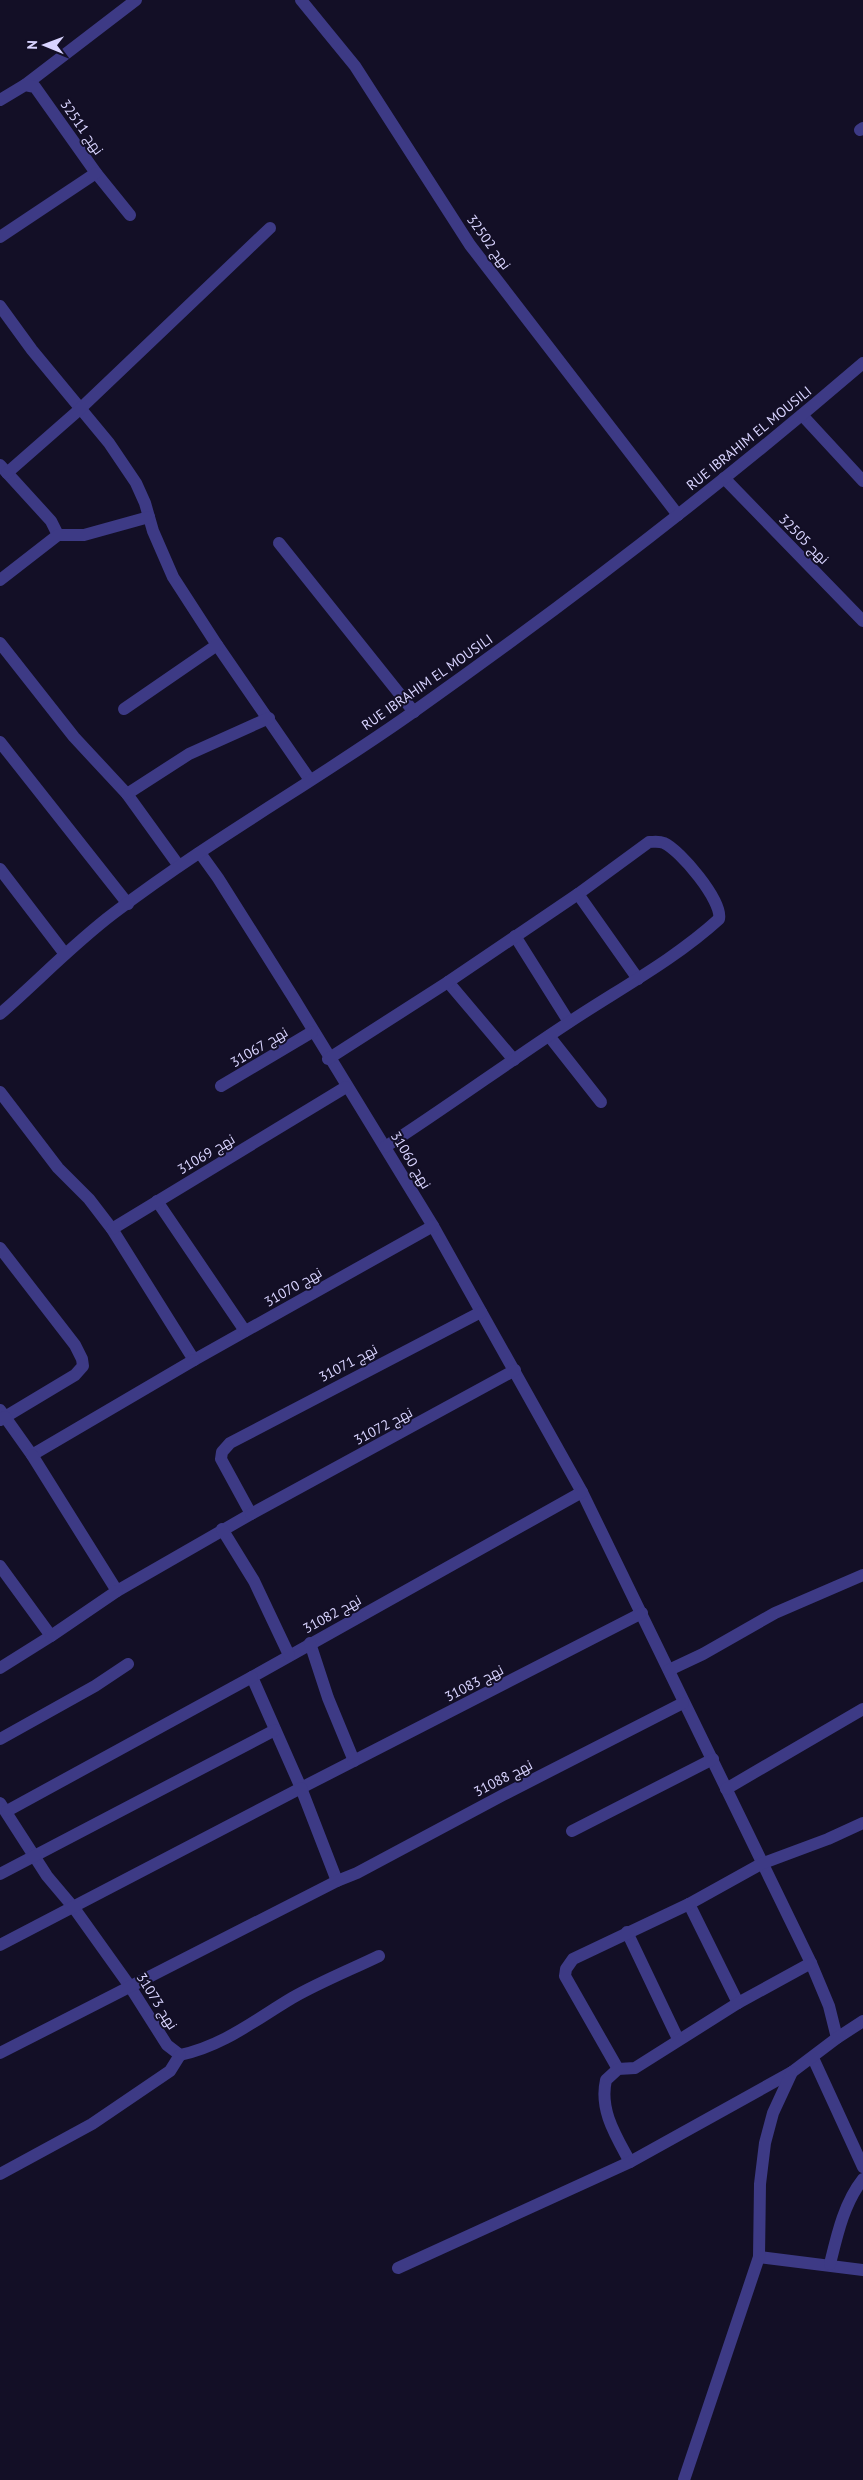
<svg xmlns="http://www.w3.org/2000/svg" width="863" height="2480" viewBox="0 0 863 2480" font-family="'PT Sans',Cairo,sans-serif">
<rect width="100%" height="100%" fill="#130f26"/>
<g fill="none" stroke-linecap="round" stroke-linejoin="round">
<g stroke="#3d3a85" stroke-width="12">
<polyline points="301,0 355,66 470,245 678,515"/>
<polyline points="25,85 136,0"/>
<polyline points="0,100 25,85 35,87 96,173 130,215"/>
<polyline points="860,130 863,128"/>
<polyline points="0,237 96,173"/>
<polyline points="0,306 32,350 109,443 136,483 145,503 153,531 173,577 217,645 310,780"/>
<polyline points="802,415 863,481"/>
<polyline points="0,465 51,521 58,535"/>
<polyline points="7,473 80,409 270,228"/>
<polyline points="724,478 863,621"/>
<polyline points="279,543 414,712"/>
<polyline points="0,580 58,535 84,535 149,517"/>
<polyline points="0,643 74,737 127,794 179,866"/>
<polyline points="124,709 217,645"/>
<polyline points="0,742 128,904"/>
<polyline points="127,794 189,754 269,718"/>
<polyline points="200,853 218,878 293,997 433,1226 582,1492 811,1963 829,2006 837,2038"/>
<polyline points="0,869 65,954"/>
<polyline points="578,894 638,979"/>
<polyline points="515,936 569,1022"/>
<polyline points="448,982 514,1060"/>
<path d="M0,1014C38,981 73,944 114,913C211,839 318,780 416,710C570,601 720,486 863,363"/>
<polyline points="549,1036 601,1102"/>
<path d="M328,1059L448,982L578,894L649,842C654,842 659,841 664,843C680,850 723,901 719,919C674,960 619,989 568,1023C507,1063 447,1107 385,1147"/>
<polyline points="221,1086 312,1032"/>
<polyline points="0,1092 58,1168 89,1199 112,1229 194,1360 433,1226"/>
<polyline points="157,1201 245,1331"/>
<polyline points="112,1229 346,1087"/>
<polyline points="0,1248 75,1345 82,1359 83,1366 75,1375 5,1417 0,1410"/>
<polyline points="0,1420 5,1417 32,1455 194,1360"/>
<polyline points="32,1455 117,1591 251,1514 221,1459 222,1452 230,1443 481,1312"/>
<polyline points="582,1492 252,1677 301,1788 642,1613"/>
<polyline points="251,1514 515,1370"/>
<polyline points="222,1529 254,1581 289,1655"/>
<polyline points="0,1566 51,1636 0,1668"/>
<polyline points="51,1636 117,1591"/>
<polyline points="310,1643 328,1698 354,1761"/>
<polyline points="669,1670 703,1654 775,1613 863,1575"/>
<polyline points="0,1739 95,1686 128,1664"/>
<polyline points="726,1789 863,1709"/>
<path d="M0,1803L47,1876L74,1908L129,1985L167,2045L180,2055C223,2046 255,2020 292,1998C320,1982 350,1970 379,1956"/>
<polyline points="7,1811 252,1677"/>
<polyline points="572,1831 713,1759"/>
<polyline points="0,1874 275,1730"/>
<polyline points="689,1904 738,2003"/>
<polyline points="627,1932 678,2039"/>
<polyline points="0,1945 301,1788 337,1881"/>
<polyline points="0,2053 337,1881 357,1873 503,1795 683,1703"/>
<polyline points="813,2058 863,2167"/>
<polyline points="618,2069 565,1976 566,1969 573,1959 689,1904 761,1864 828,1839 863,1823"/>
<path d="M630,2162C616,2136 599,2110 606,2080L618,2069L635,2068L738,2003L811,1963"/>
<polyline points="0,2174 92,2124 170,2071 180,2055"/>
<polyline points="759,2257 863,2270"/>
<path d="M830,2264C837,2235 844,2203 863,2179"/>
<polyline points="398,2268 630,2162 792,2072 837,2038 863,2021"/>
<polyline points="684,2480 759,2257 760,2184 765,2143 773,2113 792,2072"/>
</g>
</g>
<g text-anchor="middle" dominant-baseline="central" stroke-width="4" stroke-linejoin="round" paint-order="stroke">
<g font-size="14" fill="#d9d4ff" stroke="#130f26">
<text transform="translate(82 127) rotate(55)">نهج 32511</text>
<text transform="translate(489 242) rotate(54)">نهج 32502</text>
<text transform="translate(749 438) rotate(-39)">RUE IBRAHIM EL MOUSILI</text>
<text transform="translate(804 539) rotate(45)">نهج 32505</text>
<text transform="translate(427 682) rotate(-35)">RUE IBRAHIM EL MOUSILI</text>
<text transform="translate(259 1047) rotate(-31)">نهج 31067</text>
<text transform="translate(206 1154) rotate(-31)">نهج 31069</text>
<text transform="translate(411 1160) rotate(59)">نهج 31060</text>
<text transform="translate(293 1287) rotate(-30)">نهج 31070</text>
<text transform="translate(348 1363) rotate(-28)">نهج 31071</text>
<text transform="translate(383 1426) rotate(-28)">نهج 31072</text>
<text transform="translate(332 1614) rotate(-29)">نهج 31082</text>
<text transform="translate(474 1683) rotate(-27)">نهج 31083</text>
<text transform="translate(503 1778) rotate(-27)">نهج 31088</text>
<text transform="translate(157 2001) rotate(58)">نهج 31073</text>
</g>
</g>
<g transform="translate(45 45) rotate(271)" stroke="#130f26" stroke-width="4" paint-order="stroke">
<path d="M0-4L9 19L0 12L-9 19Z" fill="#d9d4ff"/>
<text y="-8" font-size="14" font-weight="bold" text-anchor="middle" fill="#d9d4ff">N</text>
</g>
</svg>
